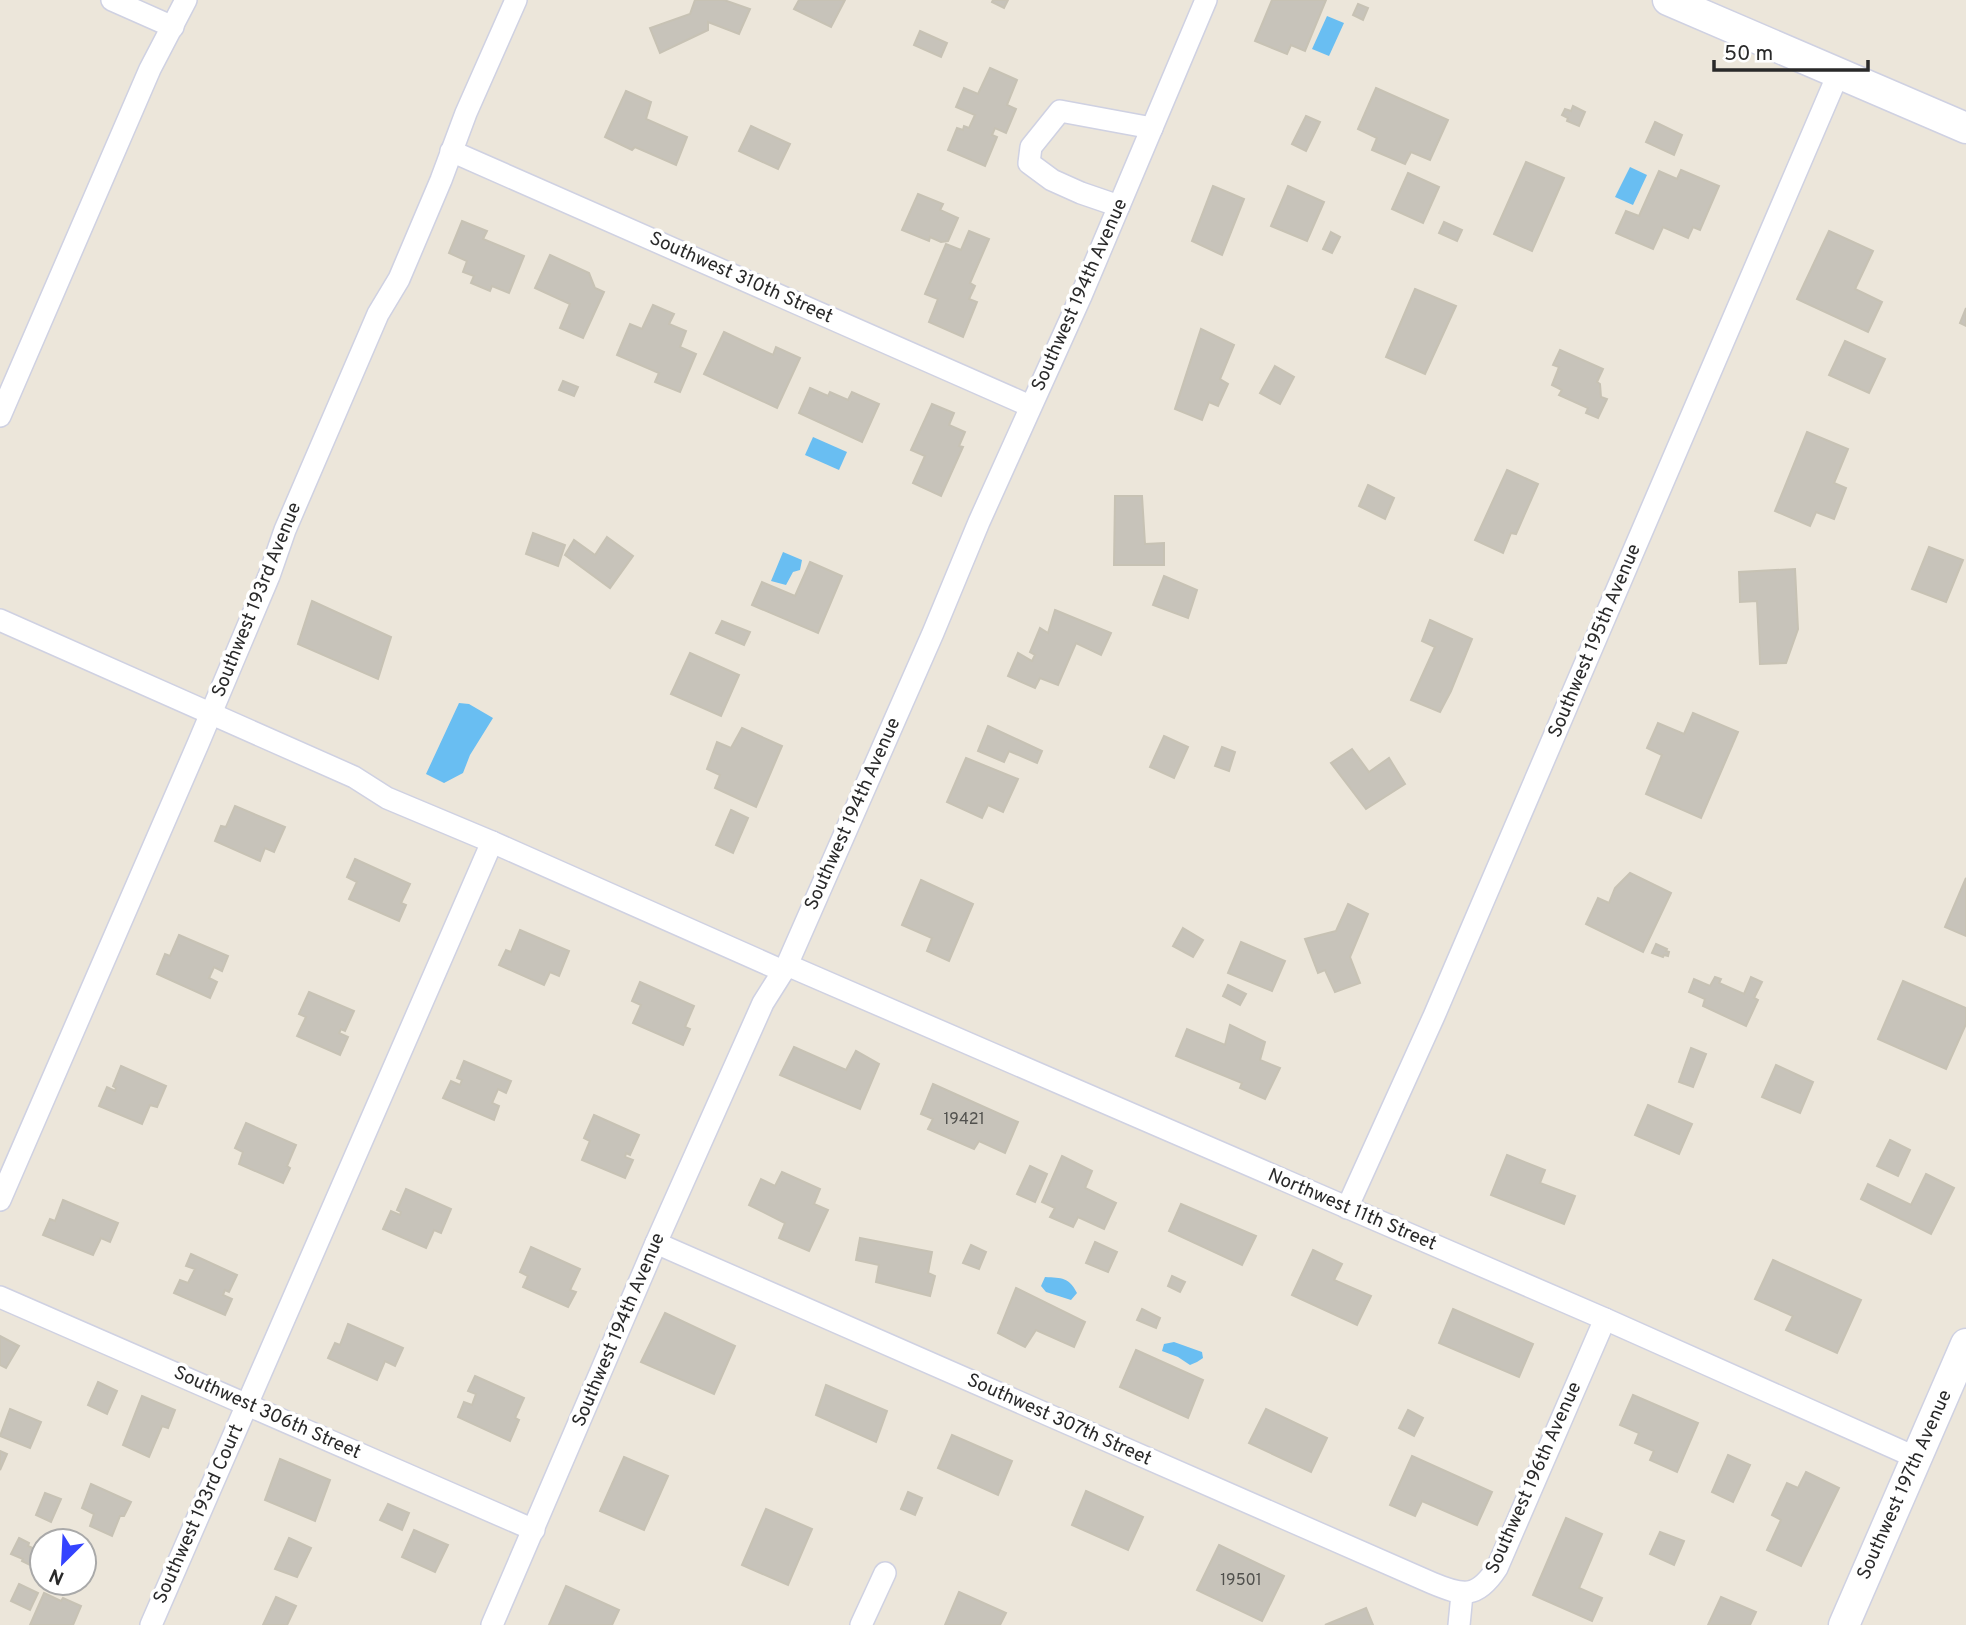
<svg xmlns="http://www.w3.org/2000/svg" width="1966" height="1625" viewBox="0 0 1966 1625" font-family="Overpass,sans-serif">
<rect width="100%" height="100%" fill="#ece6da"/>
<g fill="#69bef2">
<polygon points="1327,16 1344,23 1329,56 1312,49"/>
<polygon points="1630,167 1647,175 1633,205 1615,197"/>
<polygon points="813,437 847,452 839,470 805,455"/>
<polygon points="783,552 802,560 800,570 793,572 786,585 771,581"/>
<polygon points="459,703 469,704 493,718 470,755 463,773 444,783 426,774"/>
<path d="M1045,1277C1062,1278 1069,1277 1077,1293L1071,1300L1046,1292L1041,1286Z"/>
<polygon points="1174,1342 1202,1352 1203,1358 1197,1362 1190,1365 1178,1357 1162,1351 1164,1344"/>
</g>
<g fill="#c7c3ba" stroke="#c7c2b4" stroke-width="2">
<polygon points="695,0 724,0 750,9 739,34 708,22 708,30 660,53 650,28 690,14"/>
<polygon points="799,0 845,0 831,27 794,9"/>
<polygon points="993,0 1008,0 1004,8 992,2"/>
<polygon points="1272,0 1326,0 1305,51 1291,45 1287,54 1255,41"/>
<polygon points="1358,4 1368,8 1363,20 1353,15"/>
<polygon points="920,31 947,43 941,57 914,45"/>
<polygon points="990,68 1017,80 1007,105 1016,109 1006,133 995,128 992,135 997,137 985,166 948,150 957,128 963,130 964,126 969,128 975,115 956,107 964,88 978,94"/>
<polygon points="1376,88 1448,120 1430,160 1411,152 1405,164 1372,150 1377,138 1358,129"/>
<polygon points="626,91 651,102 646,119 687,137 676,165 635,147 632,150 605,137"/>
<polygon points="1573,106 1585,112 1579,126 1567,121 1568,118 1562,115 1565,109 1571,111"/>
<polygon points="1306,116 1320,122 1306,151 1292,144"/>
<polygon points="1655,122 1682,135 1674,155 1646,142"/>
<polygon points="751,126 790,144 778,169 739,151"/>
<polygon points="1526,162 1564,178 1532,251 1494,234"/>
<polygon points="1681,170 1719,186 1700,230 1693,227 1688,238 1663,227 1653,249 1616,233 1626,211 1639,216 1659,171 1677,179"/>
<polygon points="1408,173 1439,187 1423,223 1392,209"/>
<polygon points="1213,186 1244,199 1222,255 1192,241"/>
<polygon points="1288,186 1324,202 1307,241 1271,226"/>
<polygon points="918,194 943,204 940,210 958,218 948,241 941,242 930,237 929,241 902,230"/>
<polygon points="462,221 487,231 483,239 524,256 509,293 492,286 490,291 471,283 474,276 463,272 467,261 449,253"/>
<polygon points="1444,222 1462,230 1457,241 1439,233"/>
<polygon points="969,231 989,239 970,283 975,286 969,299 977,302 963,337 929,322 938,299 925,294 946,244 961,250"/>
<polygon points="1829,231 1873,251 1855,289 1882,302 1868,332 1797,299"/>
<polygon points="1331,232 1340,237 1332,253 1323,249"/>
<polygon points="550,255 589,273 595,288 604,292 583,338 560,328 570,304 535,288"/>
<polygon points="1415,289 1456,306 1425,374 1386,357"/>
<polygon points="653,305 674,314 669,324 686,331 680,347 696,354 680,392 655,382 659,373 617,355 630,324 642,329"/>
<polygon points="1966,308 1966,326 1960,323"/>
<polygon points="1201,329 1234,345 1220,379 1228,384 1218,406 1209,402 1202,420 1175,409"/>
<polygon points="724,332 773,355 776,347 800,358 777,408 704,374"/>
<polygon points="1845,341 1885,359 1869,393 1829,375"/>
<polygon points="1560,350 1603,369 1597,382 1600,384 1601,397 1607,399 1598,418 1586,413 1588,408 1559,395 1562,390 1552,385 1559,367 1553,365"/>
<polygon points="1275,366 1294,377 1280,404 1260,393"/>
<polygon points="563,381 578,387 574,396 559,390"/>
<polygon points="810,388 828,396 830,392 848,400 852,392 879,404 862,442 799,413"/>
<polygon points="932,404 954,413 949,425 965,432 959,446 963,447 941,496 913,483 925,456 911,450"/>
<polygon points="1807,432 1848,449 1834,483 1846,488 1834,519 1816,512 1810,526 1775,511"/>
<polygon points="1507,470 1538,484 1516,534 1511,533 1503,553 1475,540"/>
<polygon points="1368,485 1394,498 1385,519 1359,506"/>
<polygon points="1115,496 1142,496 1145,544 1164,543 1164,565 1114,565"/>
<polygon points="533,533 565,545 558,566 526,554"/>
<polygon points="607,537 633,556 610,588 565,555 574,540 595,555"/>
<polygon points="1929,547 1963,560 1946,602 1912,589"/>
<polygon points="810,562 842,576 818,633 752,605 762,582 795,596"/>
<polygon points="1795,569 1798,629 1786,663 1760,664 1757,601 1740,602 1739,572"/>
<polygon points="1164,576 1197,590 1188,618 1153,605"/>
<polygon points="312,601 391,637 378,679 298,644"/>
<polygon points="1055,610 1111,633 1101,655 1076,643 1058,685 1040,678 1035,688 1008,676 1018,653 1032,661 1035,655 1030,652 1040,628 1048,633"/>
<polygon points="1430,620 1472,639 1451,691 1440,712 1411,700 1435,647 1422,641"/>
<polygon points="722,621 750,632 744,645 716,633"/>
<polygon points="690,653 739,675 721,716 671,694"/>
<polygon points="1693,713 1738,732 1701,818 1646,794 1662,755 1647,748 1658,723 1684,734"/>
<polygon points="988,726 1042,751 1037,763 1009,751 1004,762 978,751"/>
<polygon points="742,728 782,746 756,807 715,788 720,775 707,769 717,742 731,748"/>
<polygon points="1164,736 1188,747 1174,778 1150,767"/>
<polygon points="1222,747 1235,752 1229,771 1215,766"/>
<polygon points="1352,749 1369,772 1389,758 1405,784 1366,809 1331,763"/>
<polygon points="966,758 1018,779 1003,812 988,805 982,818 947,802"/>
<polygon points="235,806 285,827 274,852 265,848 260,861 215,841 221,826 226,827"/>
<polygon points="731,810 748,818 733,853 716,845"/>
<polygon points="355,859 410,884 401,903 406,905 399,921 349,899 357,882 347,877"/>
<polygon points="1630,873 1671,893 1643,952 1586,924 1598,898 1609,903 1615,888"/>
<polygon points="1966,878 1966,936 1945,927"/>
<polygon points="921,880 973,904 949,961 927,951 932,938 902,925"/>
<polygon points="1348,904 1368,914 1350,957 1360,983 1335,992 1325,970 1318,973 1305,939 1336,931"/>
<polygon points="1183,928 1203,940 1193,957 1173,946"/>
<polygon points="520,930 569,951 559,976 550,972 544,985 499,965 506,950 511,952"/>
<polygon points="179,935 228,956 222,971 214,967 209,978 217,982 210,998 157,974 165,954 170,956"/>
<polygon points="1241,942 1285,961 1272,991 1228,973"/>
<polygon points="1656,944 1667,949 1666,951 1669,952 1668,956 1664,955 1663,957 1652,953"/>
<polygon points="1715,977 1721,979 1719,983 1744,994 1751,977 1762,982 1754,998 1758,1000 1746,1026 1703,1006 1705,999 1689,992 1694,979 1710,986"/>
<polygon points="1903,981 1966,1008 1966,1024 1946,1069 1878,1039"/>
<polygon points="640,982 694,1006 685,1027 690,1029 683,1045 633,1023 641,1005 632,1001"/>
<polygon points="1228,985 1246,994 1240,1005 1223,996"/>
<polygon points="309,992 354,1011 345,1031 341,1029 339,1033 348,1037 340,1055 297,1036 306,1017 299,1014"/>
<polygon points="1230,1025 1265,1042 1260,1060 1280,1068 1265,1099 1240,1088 1242,1083 1176,1056 1187,1029 1225,1045"/>
<polygon points="794,1047 846,1070 856,1051 879,1064 860,1109 780,1075"/>
<polygon points="1691,1048 1706,1054 1693,1087 1679,1082"/>
<polygon points="464,1061 511,1081 506,1093 498,1089 492,1103 499,1106 494,1120 443,1098 451,1081 460,1085 462,1080 457,1078"/>
<polygon points="1776,1065 1813,1082 1800,1113 1762,1097"/>
<polygon points="121,1066 166,1086 157,1107 150,1105 142,1124 99,1106 107,1087 115,1091 116,1088 113,1086"/>
<polygon points="933,1084 1018,1122 1005,1153 979,1141 974,1149 928,1129 933,1119 921,1114"/>
<polygon points="1648,1105 1692,1124 1679,1154 1635,1135"/>
<polygon points="594,1115 639,1135 630,1155 626,1153 625,1157 633,1160 625,1178 582,1160 590,1141 584,1138"/>
<polygon points="246,1123 296,1145 287,1166 290,1168 283,1183 239,1164 243,1152 235,1148"/>
<polygon points="1890,1140 1910,1150 1898,1176 1877,1166"/>
<polygon points="1507,1155 1545,1170 1540,1183 1575,1196 1564,1224 1491,1195"/>
<polygon points="1062,1156 1092,1171 1085,1188 1116,1203 1104,1229 1078,1217 1073,1227 1050,1217 1055,1208 1042,1202"/>
<polygon points="1030,1166 1047,1174 1035,1202 1017,1194"/>
<polygon points="782,1172 820,1189 814,1204 828,1210 809,1251 779,1238 785,1223 749,1205 761,1179 775,1186"/>
<polygon points="1926,1174 1954,1188 1931,1234 1861,1199 1868,1184 1911,1205"/>
<polygon points="406,1189 451,1209 441,1233 434,1230 426,1248 383,1229 391,1211 400,1215 401,1212 397,1210"/>
<polygon points="63,1200 118,1223 110,1242 101,1238 93,1255 43,1235 50,1219 55,1221"/>
<polygon points="1181,1204 1256,1236 1242,1265 1169,1231"/>
<polygon points="860,1238 932,1252 928,1273 935,1276 930,1296 876,1282 879,1265 856,1260"/>
<polygon points="1095,1242 1117,1252 1108,1272 1086,1263"/>
<polygon points="971,1245 986,1252 979,1269 963,1263"/>
<polygon points="531,1247 580,1269 570,1290 576,1292 568,1307 523,1287 528,1276 520,1272"/>
<polygon points="1313,1250 1342,1264 1334,1280 1371,1296 1357,1325 1292,1295"/>
<polygon points="191,1254 237,1275 229,1292 225,1290 223,1295 232,1299 225,1315 174,1293 180,1280 188,1283 195,1269 186,1266"/>
<polygon points="1773,1260 1861,1300 1837,1353 1786,1330 1793,1316 1755,1299"/>
<polygon points="1172,1276 1185,1282 1180,1292 1168,1286"/>
<polygon points="1016,1288 1085,1322 1074,1347 1036,1330 1025,1347 998,1333"/>
<polygon points="1142,1309 1160,1318 1156,1328 1137,1320"/>
<polygon points="1453,1309 1533,1344 1519,1377 1439,1343"/>
<polygon points="665,1313 735,1346 714,1394 641,1362"/>
<polygon points="348,1324 403,1348 395,1366 385,1361 377,1380 328,1358 335,1343 340,1345"/>
<polygon points="0,1336 19,1346 6,1368 0,1365"/>
<polygon points="1136,1350 1203,1380 1188,1418 1120,1387"/>
<polygon points="475,1376 524,1398 515,1418 519,1420 510,1441 458,1417 464,1402 472,1405 476,1394 468,1391"/>
<polygon points="98,1382 117,1391 107,1414 88,1405"/>
<polygon points="826,1385 887,1411 876,1442 816,1415"/>
<polygon points="1633,1395 1698,1423 1677,1472 1650,1460 1654,1451 1635,1443 1639,1433 1620,1425"/>
<polygon points="142,1396 175,1410 168,1428 162,1426 149,1457 123,1445"/>
<polygon points="10,1409 41,1422 30,1448 0,1436"/>
<polygon points="1266,1409 1327,1438 1311,1472 1249,1443"/>
<polygon points="1408,1410 1423,1418 1414,1436 1399,1428"/>
<polygon points="952,1435 1012,1461 998,1495 938,1468"/>
<polygon points="0,1451 7,1454 0,1470"/>
<polygon points="1728,1455 1750,1465 1733,1502 1712,1492"/>
<polygon points="1412,1456 1492,1492 1477,1525 1422,1501 1415,1516 1390,1505"/>
<polygon points="624,1457 668,1476 644,1530 600,1511"/>
<polygon points="280,1459 330,1480 315,1521 265,1500"/>
<polygon points="1806,1472 1839,1488 1801,1566 1767,1550 1781,1520 1772,1515 1787,1483 1798,1488"/>
<polygon points="91,1484 131,1502 124,1516 120,1516 112,1536 90,1526 94,1514 82,1508"/>
<polygon points="1086,1491 1143,1517 1128,1550 1072,1525"/>
<polygon points="908,1492 922,1498 915,1515 901,1509"/>
<polygon points="45,1493 61,1499 51,1522 36,1515"/>
<polygon points="388,1504 409,1513 402,1530 380,1520"/>
<polygon points="766,1509 812,1529 788,1585 742,1565"/>
<polygon points="1566,1518 1602,1534 1579,1588 1602,1598 1592,1621 1533,1595"/>
<polygon points="414,1530 448,1545 435,1572 402,1557"/>
<polygon points="1660,1532 1684,1541 1674,1565 1650,1554"/>
<polygon points="19,1538 29,1543 28,1546 37,1550 30,1565 22,1561 23,1559 11,1554"/>
<polygon points="289,1538 311,1548 297,1577 275,1569"/>
<polygon points="1219,1545 1284,1576 1262,1621 1197,1590"/>
<polygon points="19,1584 38,1593 30,1610 11,1601"/>
<polygon points="566,1586 619,1610 612,1625 549,1625"/>
<polygon points="959,1592 1006,1613 1000,1625 945,1625"/>
<polygon points="44,1593 61,1601 63,1598 81,1606 73,1625 30,1625"/>
<polygon points="276,1597 296,1606 287,1625 263,1625"/>
<polygon points="1721,1597 1756,1612 1750,1625 1708,1625"/>
<polygon points="1366,1608 1373,1625 1325,1625"/>
</g>
<g fill="none" stroke-linecap="round" stroke-linejoin="round">
<g stroke="#cfd1e2" stroke-width="24">
<g id="street">
<polyline points="112,0 173,27"/>
<polyline points="451,151 1030,406"/>
<polyline points="1119,206 1081,193 1052,180 1029,163 1031,147 1060,111 1152,128"/>
<polyline points="0,416 150,69 186,0"/>
<polyline points="0,620 354,777 387,798 492,842 783,971"/>
<polyline points="787,965 1605,1319 1917,1458"/>
<polyline points="0,1200 198,744 269,576 285,530 378,314 399,279 441,180 466,113 516,0"/>
<polyline points="1347,1208 1434,1016 1839,72"/>
<path d="M656,1243L1432,1583C1463,1596 1477,1599 1497,1568L1605,1319"/>
<polyline points="0,1297 534,1530"/>
<polyline points="151,1625 492,842"/>
<polyline points="492,1625 656,1243 763,1003 787,965 933,633 979,522 1081,296 1206,0"/>
<polyline points="861,1625 885,1573"/>
<polyline points="1459,1625 1462,1594"/>
</g>
</g>
<g stroke="#cfd1e2" stroke-width="33">
<g id="secondary">
<polyline points="1668,0 1966,128"/>
<polyline points="1844,1625 1966,1344"/>
</g>
</g>
<use href="#street" stroke="#fff" stroke-width="21"/>
<use href="#secondary" stroke="#fff" stroke-width="30"/>
</g>
<g text-anchor="middle" dominant-baseline="central" stroke-width="7" stroke-linejoin="round" paint-order="stroke">
<g font-size="16" fill="#50504d">
<text x="964" y="1120">19421</text>
<text x="1241" y="1581">19501</text>
</g>
<g font-size="19" fill="#292929" stroke="#fff">
<text transform="translate(741 278) rotate(24)">Southwest 310th Street</text>
<text transform="translate(1080 295) rotate(-66)">Southwest 194th Avenue</text>
<text transform="translate(257 600) rotate(-68)">Southwest 193rd Avenue</text>
<text transform="translate(1595 641) rotate(-67)">Southwest 195th Avenue</text>
<text transform="translate(853 814) rotate(-66)">Southwest 194th Avenue</text>
<text transform="translate(1352 1210) rotate(23)">Northwest 11th Street</text>
<text transform="translate(619 1330) rotate(-67)">Southwest 194th Avenue</text>
<text transform="translate(267 1413) rotate(24)">Southwest 306th Street</text>
<text transform="translate(1059 1420) rotate(24)">Southwest 307th Street</text>
<text transform="translate(1534 1478) rotate(-66)">Southwest 196th Avenue</text>
<text transform="translate(1905 1485) rotate(-66)">Southwest 197th Avenue</text>
<text transform="translate(199 1514) rotate(-66)">Southwest 193rd Court</text>
</g>
</g>
<g transform="translate(63 1562) rotate(204)"><circle r="33" fill="#ffffff" stroke="#a9a9a9" stroke-width="2"/>
<path d="M0-5L12 26L0 18L-12 26Z" fill="#3443ff"/>
<text y="-10" font-size="19" font-weight="bold" text-anchor="middle" fill="#292929">N</text>
</g>
<path d="M1714 60v10h154v-10" fill="none" stroke="#292929" stroke-width="3.5"/>
<text x="1724" y="60" font-size="21" fill="#292929" stroke="#ffffff" stroke-width="5" paint-order="stroke">50 m</text>
</svg>
